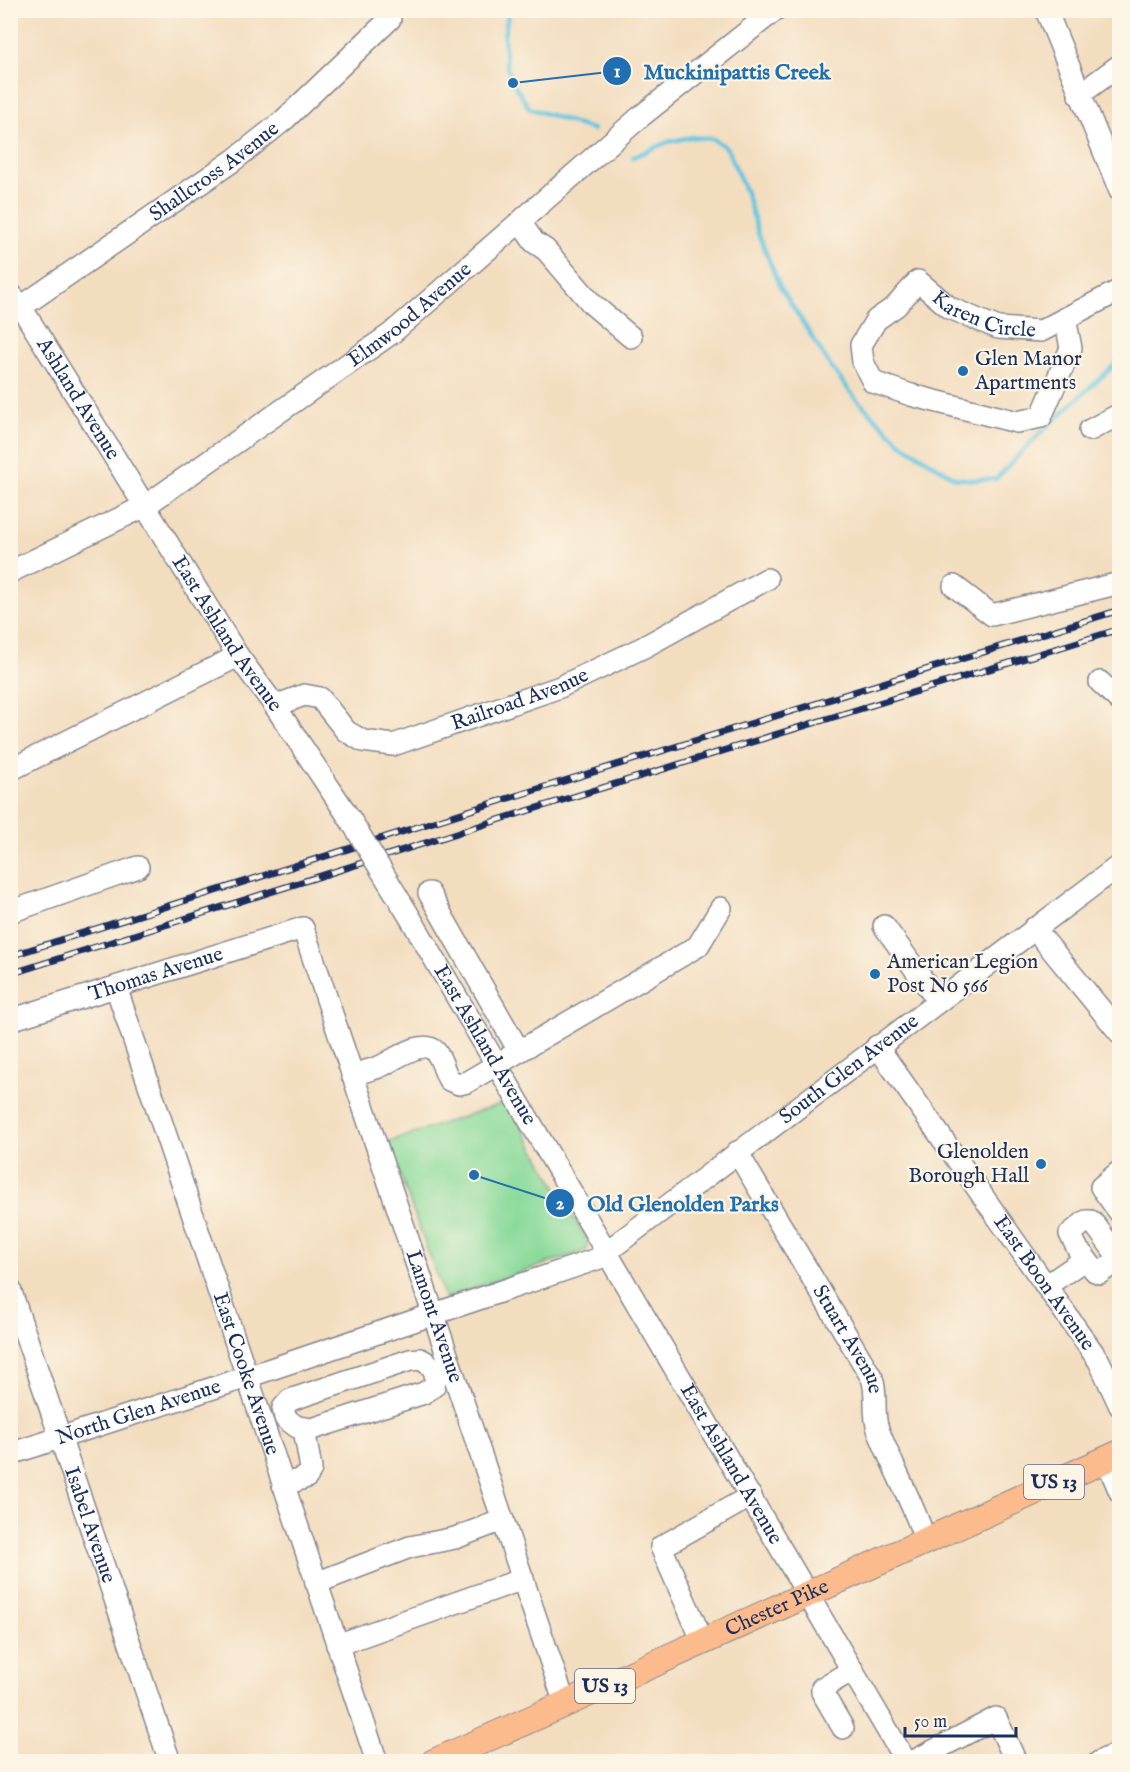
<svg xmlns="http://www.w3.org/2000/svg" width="1130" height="1772" viewBox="0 0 1130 1772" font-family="'IM FELL English',serif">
<rect width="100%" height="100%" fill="#fcf5e5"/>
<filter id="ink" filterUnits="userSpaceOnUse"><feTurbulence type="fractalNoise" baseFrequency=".0167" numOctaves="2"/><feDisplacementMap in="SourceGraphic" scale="12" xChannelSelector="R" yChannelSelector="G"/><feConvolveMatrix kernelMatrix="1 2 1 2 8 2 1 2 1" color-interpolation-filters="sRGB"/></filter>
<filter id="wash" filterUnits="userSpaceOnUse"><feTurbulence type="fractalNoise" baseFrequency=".008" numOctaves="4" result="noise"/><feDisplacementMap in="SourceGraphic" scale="24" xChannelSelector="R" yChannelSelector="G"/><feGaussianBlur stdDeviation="1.35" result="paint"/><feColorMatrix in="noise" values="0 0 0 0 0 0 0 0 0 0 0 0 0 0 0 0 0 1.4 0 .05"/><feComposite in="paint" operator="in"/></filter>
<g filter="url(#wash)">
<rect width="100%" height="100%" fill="#f3ddbf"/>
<polygon fill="#89da9a" stroke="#52847c" stroke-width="1.5" points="507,1102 588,1242 587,1250 445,1298 388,1142"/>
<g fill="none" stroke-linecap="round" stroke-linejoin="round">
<g stroke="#62c4e0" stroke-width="4.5">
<polyline points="509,10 504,36 506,64 513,83 529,108 594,130"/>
<polyline points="633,157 668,142 691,137 713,139 727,148 747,195 758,233 779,285 831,367 856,399 902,444 955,478 975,480 996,479 1037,436 1120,360"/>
</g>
</g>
</g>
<g filter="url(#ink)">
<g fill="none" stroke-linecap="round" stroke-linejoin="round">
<g stroke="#87868e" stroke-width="24">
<g id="minor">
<polyline points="1046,10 1120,191"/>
<polyline points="1079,95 1120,65"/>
<polyline points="520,222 534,242 546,250 592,304 631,337"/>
<path id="s1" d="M10,293L21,307L238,656L275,706L350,819"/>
<path id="s2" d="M21,307L234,160L284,120L390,19"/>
<path id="s3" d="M1065,318L1071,348L1041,417L1017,422L911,395L873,382L863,362L861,345L876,320L896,306L918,281L950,308L998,328L1041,331L1120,290"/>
<polyline points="1090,430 1120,414"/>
<path id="s4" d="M10,572L145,506L392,333L640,117L775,10"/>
<polyline points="954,586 992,615 1120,583"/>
<polyline points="1100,682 1120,701"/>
<path id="s5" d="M275,706L304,695L320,698L346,731L363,741L393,745L560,687L644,647L767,579"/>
<polyline points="10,770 238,656"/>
<polyline points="429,893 519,1051"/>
<polyline points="10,912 138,867"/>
<path id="s6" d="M408,914L906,1762"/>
<polyline points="884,926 938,1001"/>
<polyline points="1034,928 1120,1033"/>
<path id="s7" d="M116,987L377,1762"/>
<path id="s8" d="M10,1020L303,928L565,1704"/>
<path id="s9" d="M877,1046L1099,1361L1120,1406"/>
<path d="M352,1075C361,1072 371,1070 379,1067C391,1062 422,1038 435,1051C442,1058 444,1072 449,1080L459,1084L467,1082L698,946L721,908"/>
<path id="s10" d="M737,1152L872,1378C878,1394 872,1412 878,1429C892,1467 913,1502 925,1540"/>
<polyline points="1120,1171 1101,1187 1120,1213"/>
<polyline points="1046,1286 1081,1262 1083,1259 1070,1234 1086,1221 1091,1221 1095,1225 1117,1255 1118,1260 1100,1273 1095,1271 1083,1255"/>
<path id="s11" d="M10,1289L170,1762"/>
<path d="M420,1359C433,1365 438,1372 434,1386L424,1393L312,1429L297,1427L285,1418L283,1408L290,1400L410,1360Z"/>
<path id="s12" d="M10,1454L247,1377L597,1259L1120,865"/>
<polyline points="1106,1459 1120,1492"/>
<polyline points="283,1485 307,1477 311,1469 304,1429"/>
<polyline points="316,1583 410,1547 455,1538 503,1520"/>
<polyline points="703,1642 661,1547 751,1496"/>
<polyline points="337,1645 523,1579"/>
<polyline points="843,1728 822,1692 822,1688 853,1670"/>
<polyline points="912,1762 996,1718 1016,1762"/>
<polyline points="1099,1762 1120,1752"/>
</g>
</g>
<g stroke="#87868e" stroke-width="28">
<g id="major">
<path id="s13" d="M434,1762L565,1704L1120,1453"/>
</g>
</g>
<use href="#minor" stroke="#fff" stroke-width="21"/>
<use href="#major" stroke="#fbbb8c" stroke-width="26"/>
<g stroke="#1b2f5e" stroke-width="7">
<g id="rail">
<polyline points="10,956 509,798 1120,610"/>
<polyline points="10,974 514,815 1120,629"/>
</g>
</g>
<use href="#rail" stroke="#fcf5e5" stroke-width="4.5" stroke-dasharray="14" stroke-linecap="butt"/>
<g stroke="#87868e" stroke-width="24" stroke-linecap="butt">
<polyline id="minor-bridge" points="350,819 408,914"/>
</g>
<use href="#minor-bridge" stroke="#fff" stroke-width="21"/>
</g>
</g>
<g fill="#1f6fb2" stroke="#fcf5e5" stroke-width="2">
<circle cx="963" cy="371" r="6"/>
<circle cx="875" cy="974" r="6"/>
<circle cx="1041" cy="1164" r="6"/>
</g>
<g text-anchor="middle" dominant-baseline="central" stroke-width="4.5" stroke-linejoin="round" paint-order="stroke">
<g fill="#fcf5e5" stroke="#5e6a86" stroke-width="1.5">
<rect x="1024" y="1465" width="60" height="34" rx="4.5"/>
<rect x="575" y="1669" width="60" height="34" rx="4.5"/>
</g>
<g font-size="20" font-weight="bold" fill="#1b2f5e">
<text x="1054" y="1482">US 13</text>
<text x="605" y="1686">US 13</text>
</g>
<g font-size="21" fill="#1b2f5e" stroke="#fcf5e5">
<text stroke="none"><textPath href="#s2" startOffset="236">Shallcross Avenue</textPath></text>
<text stroke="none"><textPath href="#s3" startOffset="483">Karen Circle</textPath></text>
<text stroke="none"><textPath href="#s4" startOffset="477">Elmwood Avenue</textPath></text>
<text stroke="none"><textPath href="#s1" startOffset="126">Ashland Avenue</textPath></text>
<text stroke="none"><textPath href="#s1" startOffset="404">East Ashland Avenue</textPath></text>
<text stroke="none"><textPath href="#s5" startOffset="274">Railroad Avenue</textPath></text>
<text stroke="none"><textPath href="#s8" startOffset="153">Thomas Avenue</textPath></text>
<text stroke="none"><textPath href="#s6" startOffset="152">East Ashland Avenue</textPath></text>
<text stroke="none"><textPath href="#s12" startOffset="934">South Glen Avenue</textPath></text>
<text stroke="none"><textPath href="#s9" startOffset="290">East Boon Avenue</textPath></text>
<text stroke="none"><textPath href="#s8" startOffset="717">Lamont Avenue</textPath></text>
<text stroke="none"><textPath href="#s10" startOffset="218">Stuart Avenue</textPath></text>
<text stroke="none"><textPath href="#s7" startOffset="408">East Cooke Avenue</textPath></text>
<text stroke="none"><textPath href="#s12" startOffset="135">North Glen Avenue</textPath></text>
<text stroke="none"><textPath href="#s6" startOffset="638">East Ashland Avenue</textPath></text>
<text stroke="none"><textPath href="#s11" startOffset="249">Isabel Avenue</textPath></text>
<text stroke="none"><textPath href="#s13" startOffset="376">Chester Pike</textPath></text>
</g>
<g font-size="21" fill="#1b2f5e" stroke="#fcf5e5" text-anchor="start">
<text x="975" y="359">Glen Manor<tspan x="975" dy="24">Apartments</tspan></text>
<text x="887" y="962">American Legion<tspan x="887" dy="24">Post No 566</tspan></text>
<text x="1029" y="1152" text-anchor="end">Glenolden<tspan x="1029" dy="24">Borough Hall</tspan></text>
</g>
</g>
<path fill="none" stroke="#1f6fb2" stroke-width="2" d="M513 83L617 71M474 1175L560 1203"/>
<g fill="#1f6fb2" stroke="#fcf5e5" stroke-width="2">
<circle cx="513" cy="83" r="6"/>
<circle cx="474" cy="1175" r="6"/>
<circle cx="617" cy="71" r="15"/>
<circle cx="560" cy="1203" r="15"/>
</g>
<g font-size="18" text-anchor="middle" font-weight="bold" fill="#fff">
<text x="617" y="77">1</text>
<text x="560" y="1209">2</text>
</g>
<g font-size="22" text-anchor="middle" font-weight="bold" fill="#1f6fb2" stroke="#fcf5e5" stroke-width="4.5" stroke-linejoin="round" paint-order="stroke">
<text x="737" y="79">Muckinipattis Creek</text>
<text x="683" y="1211">Old Glenolden Parks</text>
</g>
<rect width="1130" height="1772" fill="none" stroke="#fcf5e5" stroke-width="36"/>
<path d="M905 1727v9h111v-9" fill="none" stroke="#1b2f5e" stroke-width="3"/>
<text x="914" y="1727" font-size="18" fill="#1b2f5e" stroke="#fcf5e5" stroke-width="4.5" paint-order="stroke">50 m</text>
</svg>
